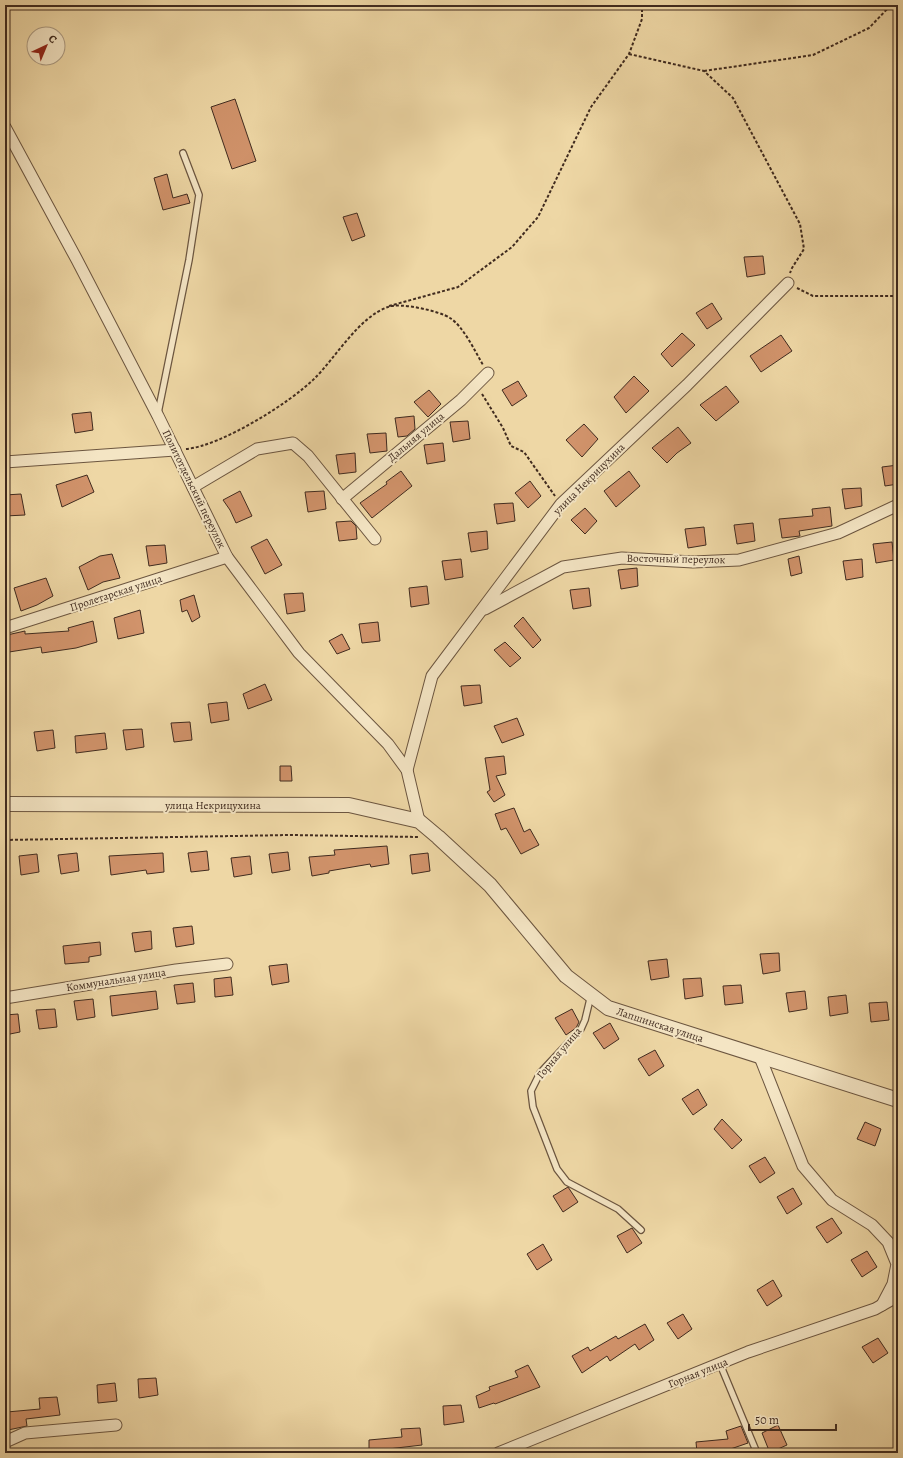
<svg xmlns="http://www.w3.org/2000/svg" width="903" height="1458" viewBox="0 0 903 1458" font-family="Alegreya,serif">
<rect width="100%" height="100%" fill="#eed7a5"/>
<filter id="stains"><feTurbulence type="fractalNoise" baseFrequency=".005" numOctaves="4"/><feColorMatrix values="0 0 0 0 .2 0 0 0 0 .09 0 0 0 0 .02 0 0 0 .5 -.17"/></filter>
<radialGradient id="worn" r=".72"><stop offset=".6" stop-color="#630" stop-opacity="0"/><stop offset="1" stop-color="#630" stop-opacity=".3"/></radialGradient>
<g fill="#d1936b" stroke="#402b1f">
<polygon points="235,99 256,161 232,169 211,107"/>
<polygon points="167,174 173,198 187,194 190,203 163,210 154,178"/>
<polygon points="357,213 365,236 352,241 343,217"/>
<polygon points="763,256 765,274 747,277 744,257"/>
<polygon points="712,303 722,319 707,329 696,313"/>
<polygon points="682,333 695,345 672,367 661,354"/>
<polygon points="781,335 792,351 761,372 750,356"/>
<polygon points="634,376 649,391 626,413 614,397"/>
<polygon points="518,381 527,396 512,406 502,390"/>
<polygon points="726,386 739,402 716,421 700,405"/>
<polygon points="429,390 441,404 428,417 414,402"/>
<polygon points="91,412 93,430 75,433 72,414"/>
<polygon points="414,416 415,429 407,436 398,437 395,418"/>
<polygon points="468,421 470,439 453,442 450,422"/>
<polygon points="584,424 598,439 582,457 566,440"/>
<polygon points="678,427 691,443 677,453 667,463 652,448"/>
<polygon points="386,433 387,451 370,453 367,434"/>
<polygon points="443,443 445,461 427,464 424,445"/>
<polygon points="355,453 356,472 339,474 336,455"/>
<polygon points="898,465 898,484 885,486 882,467"/>
<polygon points="401,471 412,486 372,518 360,503 387,484 386,482"/>
<polygon points="629,471 640,486 616,507 604,491"/>
<polygon points="87,475 94,492 62,507 56,485"/>
<polygon points="530,481 541,496 528,508 515,493"/>
<polygon points="861,488 862,506 845,509 842,489"/>
<polygon points="240,491 252,516 236,523 230,510 223,500"/>
<polygon points="324,491 326,509 308,512 305,492"/>
<polygon points="21,494 25,515 5,516 5,495"/>
<polygon points="513,503 515,521 497,524 494,504"/>
<polygon points="830,507 832,526 799,531 800,536 782,538 779,519 813,516 812,509"/>
<polygon points="585,508 597,521 585,534 571,520"/>
<polygon points="351,521 356,526 357,539 339,541 336,522"/>
<polygon points="753,523 755,541 737,544 734,525"/>
<polygon points="704,527 706,545 688,548 685,529"/>
<polygon points="487,531 488,549 471,552 468,533"/>
<polygon points="267,539 282,565 265,574 251,547"/>
<polygon points="892,542 894,560 876,563 873,544"/>
<polygon points="165,545 167,563 149,566 146,546"/>
<polygon points="112,554 120,578 103,582 88,590 79,567 100,556"/>
<polygon points="799,556 802,573 791,576 788,559"/>
<polygon points="461,559 463,577 445,580 442,561"/>
<polygon points="862,559 863,577 846,580 843,561"/>
<polygon points="637,568 638,586 621,589 618,570"/>
<polygon points="46,578 53,596 37,605 21,611 14,588"/>
<polygon points="427,586 429,604 411,607 409,588"/>
<polygon points="589,588 591,606 573,609 570,590"/>
<polygon points="303,593 305,611 287,614 284,594"/>
<polygon points="194,595 200,617 192,622 187,610 182,612 180,600"/>
<polygon points="140,610 144,633 118,639 114,618"/>
<polygon points="523,617 541,640 533,648 514,626"/>
<polygon points="93,621 97,642 76,648 42,653 41,647 9,652 7,635 25,631 25,634 69,631 68,628"/>
<polygon points="378,622 380,641 362,643 359,624"/>
<polygon points="342,634 350,649 337,654 329,641"/>
<polygon points="505,642 521,658 510,667 494,650"/>
<polygon points="265,684 272,700 248,709 243,694"/>
<polygon points="480,685 482,703 464,706 461,686"/>
<polygon points="227,702 229,720 211,723 208,704"/>
<polygon points="517,718 524,735 502,743 494,726"/>
<polygon points="190,722 192,740 174,742 171,723"/>
<polygon points="142,729 144,747 126,750 123,730"/>
<polygon points="53,730 55,748 37,751 34,732"/>
<polygon points="105,733 107,749 76,753 75,736"/>
<polygon points="504,756 506,774 496,776 505,795 494,802 487,792 490,790 485,758"/>
<polygon points="280,766 291,766 292,781 280,781"/>
<polygon points="514,808 524,832 530,829 539,845 521,854 506,828 501,830 495,814"/>
<polygon points="387,846 389,864 371,867 370,864 329,871 329,873 312,876 309,857 335,855 334,850"/>
<polygon points="207,851 209,870 191,872 188,853"/>
<polygon points="288,852 290,870 272,873 269,854"/>
<polygon points="77,853 79,871 61,874 58,855"/>
<polygon points="163,853 164,872 147,874 146,870 111,875 109,856"/>
<polygon points="428,853 430,871 412,874 410,855"/>
<polygon points="37,854 39,872 21,875 19,856"/>
<polygon points="250,856 252,874 234,877 231,858"/>
<polygon points="192,926 194,944 176,947 173,928"/>
<polygon points="151,931 152,949 135,952 132,933"/>
<polygon points="100,942 101,955 89,957 89,962 65,964 63,946"/>
<polygon points="779,953 780,971 763,974 760,954"/>
<polygon points="667,959 669,977 651,980 648,961"/>
<polygon points="287,964 289,982 272,985 269,966"/>
<polygon points="231,977 233,995 215,997 214,979"/>
<polygon points="701,978 703,996 685,999 683,979"/>
<polygon points="193,983 195,1002 177,1004 174,985"/>
<polygon points="741,985 743,1003 725,1005 723,986"/>
<polygon points="156,991 158,1009 112,1016 110,996"/>
<polygon points="805,991 807,1009 789,1012 786,993"/>
<polygon points="846,995 848,1013 830,1016 828,997"/>
<polygon points="93,999 95,1017 77,1020 74,1001"/>
<polygon points="887,1002 889,1020 871,1022 869,1003"/>
<polygon points="55,1009 57,1027 39,1029 36,1010"/>
<polygon points="572,1009 579,1022 576,1028 566,1035 555,1018"/>
<polygon points="18,1014 20,1032 5,1035 5,1015"/>
<polygon points="610,1023 619,1039 604,1049 593,1033"/>
<polygon points="655,1050 664,1066 649,1076 638,1059"/>
<polygon points="698,1089 707,1105 693,1115 682,1099"/>
<polygon points="722,1119 742,1140 732,1149 714,1129"/>
<polygon points="865,1122 881,1129 875,1146 857,1139"/>
<polygon points="765,1157 775,1173 760,1183 749,1166"/>
<polygon points="568,1187 578,1202 563,1212 553,1196"/>
<polygon points="793,1188 802,1204 787,1214 777,1197"/>
<polygon points="832,1218 842,1233 827,1243 816,1227"/>
<polygon points="632,1228 642,1243 627,1253 617,1236"/>
<polygon points="543,1244 552,1260 537,1270 527,1254"/>
<polygon points="867,1251 877,1267 862,1277 851,1260"/>
<polygon points="773,1280 782,1296 767,1306 757,1290"/>
<polygon points="683,1314 692,1329 678,1339 667,1323"/>
<polygon points="645,1324 654,1340 639,1350 635,1344 610,1361 607,1356 582,1373 572,1356 588,1347 590,1351 616,1336 618,1339"/>
<polygon points="878,1338 888,1353 873,1363 862,1347"/>
<polygon points="528,1365 540,1387 495,1404 494,1403 479,1408 476,1396 490,1390 489,1387 518,1377 515,1371"/>
<polygon points="156,1378 158,1395 139,1398 138,1379"/>
<polygon points="115,1383 117,1401 98,1403 97,1385"/>
<polygon points="57,1397 60,1415 26,1419 27,1426 8,1430 7,1412 40,1409 39,1398"/>
<polygon points="461,1405 464,1422 444,1425 443,1406"/>
<polygon points="778,1425 787,1445 778,1449 780,1453 770,1453 762,1433"/>
<polygon points="741,1426 748,1443 719,1453 697,1453 696,1442 728,1439 726,1431"/>
<polygon points="420,1428 422,1445 388,1449 389,1453 369,1453 369,1440 402,1437 401,1429"/>
</g>
<g fill="none" stroke-linecap="round" stroke-linejoin="round">
<g stroke="#6c5640" stroke-width="8">
<g id="service">
<polyline points="158,413 189,260 199,195 183,153"/>
<polyline points="591,995 585,1020 581,1029 540,1073 531,1091 533,1107 557,1169 567,1182 618,1209 641,1230"/>
<polyline points="720,1364 757,1453"/>
</g>
</g>
<g stroke="#6c5640" stroke-width="13">
<g id="minor">
<polyline points="5,127 77,260 158,416 227,557 299,653 388,744 407,770 419,821"/>
<polyline points="5,462 175,450"/>
<polyline points="193,487 257,449 293,443 308,456 375,539"/>
<polyline points="342,499 461,400 488,373"/>
<polyline points="485,609 563,567 622,558 693,562 739,560 838,533 898,505"/>
<polyline points="5,628 227,557"/>
<polyline points="407,770 432,676 561,504 687,385 788,283"/>
<polyline points="5,998 176,970 227,964"/>
<polyline points="760,1057 803,1166 832,1200 872,1225 888,1242 897,1264 893,1284 882,1305"/>
<polyline points="5,1442 25,1433 116,1425"/>
<polyline points="498,1453 748,1352 875,1309 898,1296"/>
</g>
</g>
<g stroke="#6c5640" stroke-width="16">
<polyline id="tertiary" points="5,804 349,805 419,821 438,837 490,885 566,976 608,1008 898,1100"/>
</g>
<g stroke="#402b1f" stroke-width="2" stroke-dasharray="3 2" stroke-linecap="butt">
<polyline points="629,54 704,71 733,98 800,224 804,249 792,268 790,273"/>
<polyline points="704,71 813,55 869,28 891,5"/>
<polyline points="797,288 813,296 898,296"/>
<polyline points="389,306 458,287 512,247 538,217 591,107 629,54 642,19 642,5"/>
<polyline points="482,394 503,428 511,446 524,452 555,496"/>
<path d="M186,449C221,446 290,403 315,378C336,357 359,317 388,307C399,302 440,311 450,318C463,326 475,351 483,365"/>
<polyline points="5,840 290,835 418,837"/>
</g>
<use href="#service" stroke="#f4e5c4" stroke-width="5.5"/>
<use href="#minor" stroke="#f4e5c4" stroke-width="11"/>
<use href="#tertiary" stroke="#f4e5c4" stroke-width="14"/>
</g>
<g text-anchor="middle" dominant-baseline="central" stroke-width="4" stroke-linejoin="round" paint-order="stroke">
<g font-size="11" fill="#402b1f" stroke="#f4e5c4">
<text transform="translate(416 437) rotate(-40)">Дальняя улица</text>
<text transform="translate(589 479) rotate(-45)">улица Некрицухина</text>
<text transform="translate(194 489) rotate(64)">Политотдельский переулок</text>
<text transform="translate(676 559) rotate(1)">Восточный переулок</text>
<text transform="translate(116 593) rotate(-18)">Пролетарская улица</text>
<text x="213" y="805">улица Некрицухина</text>
<text transform="translate(116 980) rotate(-9)">Коммунальная улица</text>
<text transform="translate(660 1025) rotate(18)">Лапшинская улица</text>
<text transform="translate(559 1053) rotate(-50)">Горная улица</text>
<text transform="translate(698 1373) rotate(-22)">Горная улица</text>
</g>
</g>
<rect width="903" height="1458" fill="none" stroke="#eed7a5" stroke-width="20"/>
<rect x="6" y="6" width="891" height="1446" fill="none" stroke="#402b1f" stroke-width="2"/>
<rect x="10" y="10" width="883" height="1438" fill="none" stroke="#402b1f"/>
<g transform="translate(46 46) rotate(44)"><circle r="19" fill="#f4e5c4" stroke="#ac9b82"/>
<path d="M0-3L7 15L0 10L-7 15Z" fill="#8f2418"/>
<text y="-6" font-size="11" font-weight="bold" text-anchor="middle" fill="#402b1f">С</text>
</g>
<path d="M749 1424v6h87v-6" fill="none" stroke="#402b1f" stroke-width="2"/>
<text x="755" y="1424" font-size="12" fill="#402b1f" stroke="#f4e5c4" stroke-width="3" paint-order="stroke">50 m</text>
<rect width="100%" height="100%" filter="url(#stains)"/>
<rect width="100%" height="100%" fill="url(#worn)"/>
</svg>
